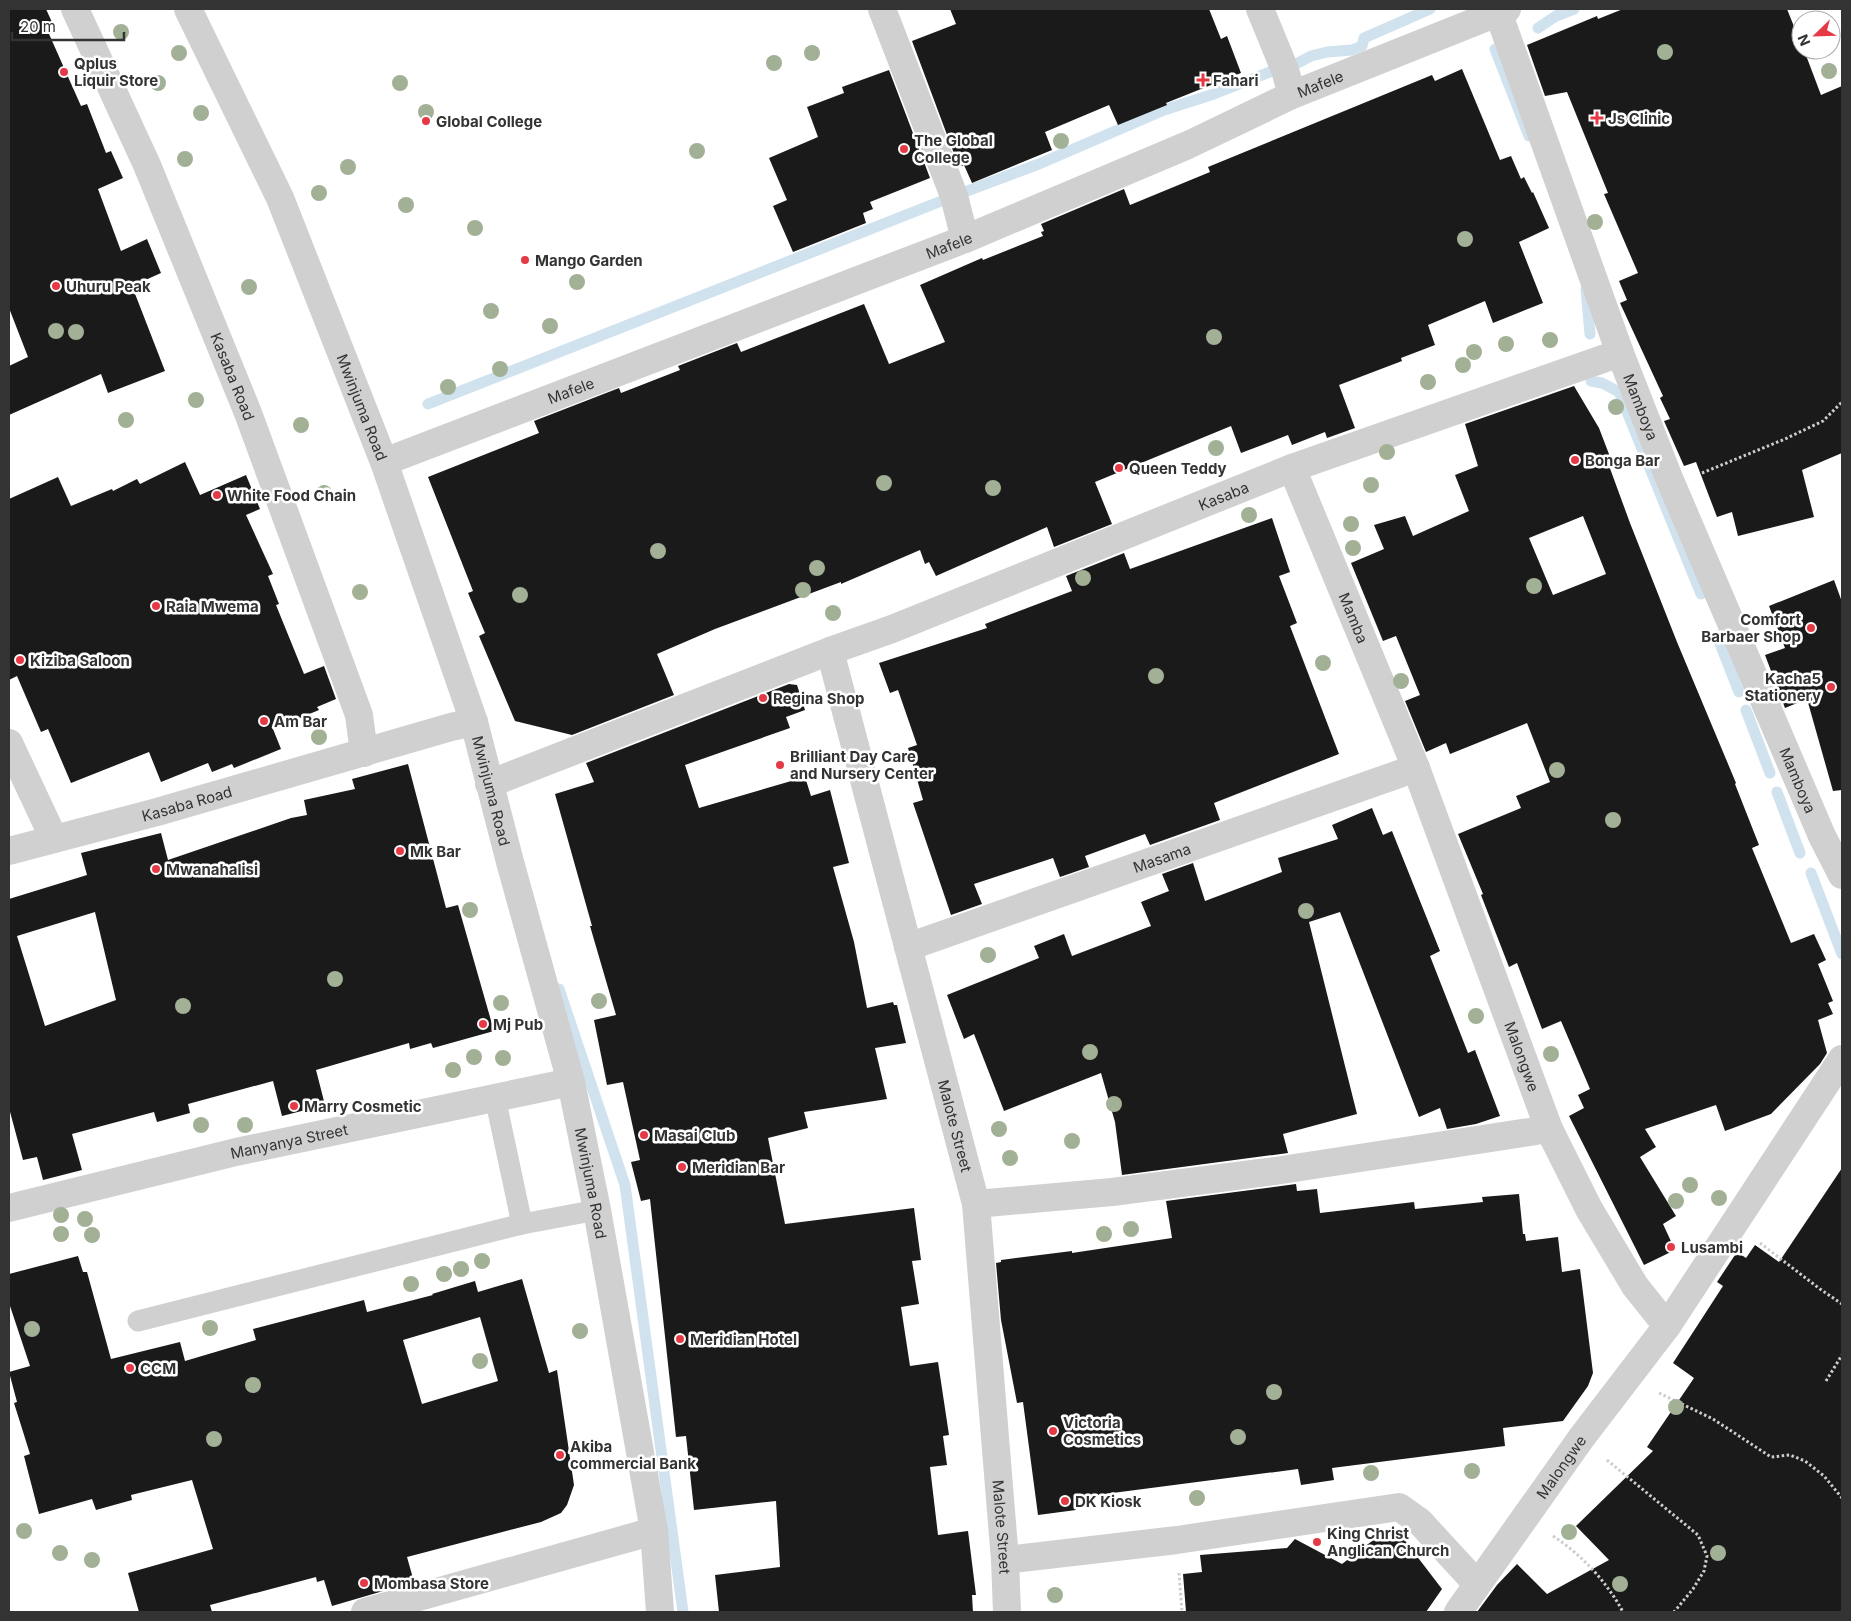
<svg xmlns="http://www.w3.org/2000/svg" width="1851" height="1621" viewBox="0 0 1851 1621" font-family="Inter,sans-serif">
<rect width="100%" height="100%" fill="#fff"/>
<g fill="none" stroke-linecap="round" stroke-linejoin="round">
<g stroke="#cfe2ee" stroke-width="11">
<polyline points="1538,28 1556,16 1574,9"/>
<polyline points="1495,49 1529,136"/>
<polyline points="1586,289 1590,334"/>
<polyline points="1591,381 1602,383 1619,392 1701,594"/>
<polyline points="428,404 954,196 1039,164 1164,110 1214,94 1272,71 1285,70 1311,56 1327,52 1352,50 1362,46 1364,38 1430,9"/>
<polyline points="1717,636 1739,692"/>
<polyline points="1746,710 1770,773"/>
<polyline points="1777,792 1800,853"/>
<polyline points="1811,873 1842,954"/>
<polyline points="559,989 625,1185 683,1612"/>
</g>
</g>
<g fill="#1a1a1a" fill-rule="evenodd">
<polygon points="9,9 46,9 56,31 49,34 81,106 87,104 106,153 111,151 123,178 98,189 121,251 147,239 161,273 132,286 165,371 108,393 101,374 9,415 9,366 28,357 9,308"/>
<polygon points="950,9 1209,9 1221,39 1227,36 1241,73 1166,103 1167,105 1118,125 1109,105 1045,132 1052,150 972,183 964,165 959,167 912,41 956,24"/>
<polygon points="1623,9 1787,9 1801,44 1801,50 1804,50 1821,95 1842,86 1842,453 1802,470 1814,517 1738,536 1732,512 1717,517 1696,462 1684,466 1664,421 1670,419 1660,398 1663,396 1620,303 1627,300 1619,281 1638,273 1604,194 1608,193 1567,92 1545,96 1527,45 1597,16 1598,19"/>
<polygon points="1462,69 1500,160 1511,156 1521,179 1524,177 1532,193 1533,192 1549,228 1519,242 1543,303 1493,323 1485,301 1428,325 1435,345 1401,358 1402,361 1339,385 1355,428 1327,438 1325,432 1292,445 1288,435 1241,453 1231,426 1095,482 1112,524 1054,547 1047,527 936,576 929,562 925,564 920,550 841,584 841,582 715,629 657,654 674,695 572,735 515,721 479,636 485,633 468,593 473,591 428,477 539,433 534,421 619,388 621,393 680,370 678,366 737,343 741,352 864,304 889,364 945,342 920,285 982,258 983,260 1043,236 1041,232 1044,231 1041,224 1124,189 1130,205 1210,172 1208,167 1432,75 1435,81"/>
<polygon points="889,70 930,178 870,202 873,209 863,213 866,223 793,252 773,206 787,200 769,158 818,137 807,107 844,93 842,87"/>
<path d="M1574,386L1599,428L1612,462L1608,463L1630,523L1677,642L1736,783L1735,784L1759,845L1752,848L1791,943L1814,934L1826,960L1818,964L1833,1001L1828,1003L1833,1014L1818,1020L1827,1053L1820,1064L1771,1114L1725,1131L1716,1105L1645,1129L1656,1147L1640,1157L1676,1216L1663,1224L1675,1250L1644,1265L1569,1116L1584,1108L1578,1095L1590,1089L1561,1021L1542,1029L1517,963L1509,967L1481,895L1483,894L1458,834L1521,808L1516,796L1550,782L1527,723L1450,754L1446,743L1426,752L1405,701L1420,695L1396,636L1383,641L1351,563L1384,549L1374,525L1405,516L1413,536L1469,511L1455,475L1478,466L1465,424ZM1583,516L1606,574L1553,595L1529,538Z"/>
<polygon points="185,462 200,495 246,475 260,509 246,515 273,574 268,576 279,604 276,605 304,674 324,666 336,699 317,707 319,710 273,729 281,749 234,768 232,764 212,772 208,763 161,782 149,752 71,783 48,729 41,732 17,676 9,680 9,499 58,477 71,506 112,489 113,491 137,479 140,484"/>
<polygon points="1272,518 1290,572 1279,576 1297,623 1290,626 1339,754 1214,803 1220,820 1150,845 1145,834 1085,856 1089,867 1060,877 1053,858 974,884 982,904 951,915 913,803 923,800 908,748 917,745 898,690 890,693 879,663 987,628 985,624 1072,591 1066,576 1124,553 1130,569"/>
<polygon points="1834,580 1842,602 1842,790 1833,791 1807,699 1785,708 1765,655 1785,648 1769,606"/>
<polygon points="789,684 797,685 805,710 786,717 790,728 685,765 699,808 805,777 811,796 830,790 849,863 833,867 854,942 867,1008 893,1002 894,1005 897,1005 906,1043 875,1048 887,1099 804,1112 808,1128 768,1138 785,1224 914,1208 921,1260 912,1261 919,1304 901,1307 910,1366 938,1362 949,1435 943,1436 947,1465 930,1467 938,1535 968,1531 976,1595 972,1595 973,1612 719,1612 715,1575 780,1567 776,1501 694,1510 686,1436 676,1437 650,1199 641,1201 631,1162 640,1160 623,1082 607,1085 594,1020 616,1015 590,926 592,926 555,794 594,782 586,763"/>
<path d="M408,764L446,908L458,905L494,1031L433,1048L431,1043L410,1049L409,1043L316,1070L325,1105L282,1116L273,1081L188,1104L190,1113L157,1122L154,1112L72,1134L82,1170L43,1180L37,1157L23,1160L9,1108V899L87,875L81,853L161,833L168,860L291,818L307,815L304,800L355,789L352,779ZM95,912L116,1000L45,1026L17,936Z"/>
<polygon points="1372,808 1383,835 1392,831 1440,951 1430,956 1468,1053 1475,1050 1500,1116 1476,1124 1447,1129 1440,1108 1419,1117 1340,912 1309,922 1357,1114 1283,1134 1288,1153 1122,1175 1115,1122 1101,1073 1004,1111 974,1034 964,1039 947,995 1039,958 1034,946 1064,934 1072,956 1151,926 1141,902 1169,891 1162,874 1193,863 1205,901 1282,872 1278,858 1338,839 1332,825"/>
<polygon points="1842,1168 1842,1612 1477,1612 1497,1585 1517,1564 1547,1594 1609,1560 1576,1526 1653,1451 1647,1447 1694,1378 1673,1363 1723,1286 1717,1282 1737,1252 1746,1258 1755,1245 1779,1262"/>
<polygon points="1296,1184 1297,1191 1317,1189 1320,1213 1414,1202 1415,1209 1483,1202 1482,1197 1519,1194 1523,1234 1525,1234 1526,1241 1558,1237 1562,1272 1580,1269 1593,1373 1588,1386 1563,1421 1503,1428 1505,1446 1332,1468 1334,1480 1301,1485 1298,1469 1074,1498 1076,1510 1038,1515 1023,1402 1017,1403 1001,1320 996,1263 1001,1262 1001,1260 1072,1251 1072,1253 1172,1238 1166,1201"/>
<path d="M78,1256L83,1272H87L111,1359L180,1342L185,1361L256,1340L253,1329L364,1300L367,1312L433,1295L432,1294L475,1281L478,1292L522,1279L549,1373L557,1370L574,1485L567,1505L561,1513L541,1522L407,1557L414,1582L332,1606L324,1580L317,1582L316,1577L210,1605L212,1612H139L128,1573L213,1549L192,1480L131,1495L132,1500L96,1510L92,1499L39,1514L24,1456L30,1454L14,1403L17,1402L9,1372L30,1366L9,1303V1274ZM480,1317L498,1381L422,1404L403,1340Z"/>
<polygon points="1393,1525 1442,1589 1426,1612 1186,1612 1183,1574 1202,1572 1200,1555 1287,1548 1295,1539 1342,1564"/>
</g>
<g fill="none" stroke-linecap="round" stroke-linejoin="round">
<g stroke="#cdcdcd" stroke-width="3" stroke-dasharray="2.5 2.5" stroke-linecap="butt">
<polyline points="1702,473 1785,439 1823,421 1842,402"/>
<polyline points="1760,1243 1820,1289 1842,1304"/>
<polyline points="1826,1381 1842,1355"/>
<polyline points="1659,1393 1713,1419 1771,1457 1790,1455 1805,1461 1824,1476 1842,1498"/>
<polyline points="1607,1460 1698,1535 1707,1556 1704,1571 1693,1589 1674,1612"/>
<path d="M1553,1536C1582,1555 1607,1582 1623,1612"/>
<polyline points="1179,1573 1182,1612"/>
</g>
<g stroke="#d0d0d0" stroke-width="21">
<polyline points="495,1097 522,1224"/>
<polyline points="138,1321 522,1224 597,1210"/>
</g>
<g stroke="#d0d0d0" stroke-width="28">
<path id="s1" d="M75,9L147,165L248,413L359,715L364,753"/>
<polyline points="882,9 954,196 965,239"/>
<polyline points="1260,9 1285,70 1292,95"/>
<path id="s2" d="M1498,12L1620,353L1669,478L1822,836L1842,875"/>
<path id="s3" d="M384,462L965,239L1188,145L1292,95L1507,9"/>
<path id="s4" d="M1292,468L1416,768L1549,1129L1589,1209L1635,1286L1667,1326"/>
<path id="s5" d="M830,651L976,1204L1005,1560L1007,1612"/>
<polyline points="9,743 54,839"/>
<path id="s6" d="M489,784L830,651L892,629L1292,468L1620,353"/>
<path id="s7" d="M9,851L157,812L451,727L474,722"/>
<path id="s8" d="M908,947L1416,768"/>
<polyline points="976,1204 1112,1192 1275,1171 1549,1129"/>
<polyline points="1005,1560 1177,1540 1399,1507 1420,1522 1477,1584"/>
<polyline points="365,1612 654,1531"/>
<path id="s9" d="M1458,1612L1582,1437L1667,1326L1842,1059"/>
</g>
<g stroke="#d0d0d0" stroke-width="28">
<path id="s10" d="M188,9L280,198L384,462L474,722L510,862L571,1082L597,1210L654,1531L660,1612"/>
<path id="s11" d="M9,1208L236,1152L571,1082"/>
</g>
</g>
<g fill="#a2b095">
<circle cx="121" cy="32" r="8"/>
<circle cx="1665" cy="52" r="8"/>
<circle cx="179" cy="53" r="8"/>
<circle cx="812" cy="53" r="8"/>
<circle cx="774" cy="63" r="8"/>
<circle cx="1829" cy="71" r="8"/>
<circle cx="158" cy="83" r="8"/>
<circle cx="400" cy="83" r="8"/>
<circle cx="426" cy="112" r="8"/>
<circle cx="201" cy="113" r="8"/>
<circle cx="1061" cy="141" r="8"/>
<circle cx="697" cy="151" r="8"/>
<circle cx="185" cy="159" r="8"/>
<circle cx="348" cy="167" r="8"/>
<circle cx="319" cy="193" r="8"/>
<circle cx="406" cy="205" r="8"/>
<circle cx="1595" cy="222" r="8"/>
<circle cx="475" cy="228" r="8"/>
<circle cx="1465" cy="239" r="8"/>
<circle cx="577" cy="282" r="8"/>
<circle cx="249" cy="287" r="8"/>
<circle cx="491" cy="311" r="8"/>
<circle cx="550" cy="326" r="8"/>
<circle cx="56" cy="331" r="8"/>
<circle cx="76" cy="332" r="8"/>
<circle cx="1214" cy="337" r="8"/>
<circle cx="1550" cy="340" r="8"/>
<circle cx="1506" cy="344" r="8"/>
<circle cx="1474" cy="352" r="8"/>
<circle cx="1463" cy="365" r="8"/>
<circle cx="500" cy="369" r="8"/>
<circle cx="1428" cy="382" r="8"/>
<circle cx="448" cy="387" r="8"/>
<circle cx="196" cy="400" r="8"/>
<circle cx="1616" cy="407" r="8"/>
<circle cx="126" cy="420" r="8"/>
<circle cx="301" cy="425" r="8"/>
<circle cx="1216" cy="448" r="8"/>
<circle cx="1387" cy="452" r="8"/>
<circle cx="884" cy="483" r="8"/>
<circle cx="1371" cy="485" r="8"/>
<circle cx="993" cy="488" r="8"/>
<circle cx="324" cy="493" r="8"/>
<circle cx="1249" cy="515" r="8"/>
<circle cx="1351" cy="524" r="8"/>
<circle cx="1353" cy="548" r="8"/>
<circle cx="658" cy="551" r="8"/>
<circle cx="817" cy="568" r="8"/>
<circle cx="1083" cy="578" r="8"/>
<circle cx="1534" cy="586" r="8"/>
<circle cx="803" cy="590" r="8"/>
<circle cx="360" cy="592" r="8"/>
<circle cx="520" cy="595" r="8"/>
<circle cx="833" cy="613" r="8"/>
<circle cx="1323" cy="663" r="8"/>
<circle cx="1156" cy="676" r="8"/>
<circle cx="1401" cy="681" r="8"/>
<circle cx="319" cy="737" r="8"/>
<circle cx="1557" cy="770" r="8"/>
<circle cx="1613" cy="820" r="8"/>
<circle cx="470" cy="910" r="8"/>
<circle cx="1306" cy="911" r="8"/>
<circle cx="988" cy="955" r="8"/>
<circle cx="335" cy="979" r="8"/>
<circle cx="599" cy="1001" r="8"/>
<circle cx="501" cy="1003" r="8"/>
<circle cx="183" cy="1006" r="8"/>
<circle cx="1476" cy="1016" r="8"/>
<circle cx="1090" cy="1052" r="8"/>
<circle cx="1551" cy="1054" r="8"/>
<circle cx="474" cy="1057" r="8"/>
<circle cx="503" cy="1058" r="8"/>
<circle cx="453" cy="1070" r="8"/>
<circle cx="1114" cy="1104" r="8"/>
<circle cx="201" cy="1125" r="8"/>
<circle cx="245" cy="1125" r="8"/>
<circle cx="999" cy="1129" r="8"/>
<circle cx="1072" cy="1141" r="8"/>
<circle cx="1010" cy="1158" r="8"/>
<circle cx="1690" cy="1185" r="8"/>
<circle cx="1719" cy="1198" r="8"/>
<circle cx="1676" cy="1201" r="8"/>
<circle cx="61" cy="1215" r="8"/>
<circle cx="85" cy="1219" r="8"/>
<circle cx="1131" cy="1229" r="8"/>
<circle cx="61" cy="1234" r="8"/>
<circle cx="1104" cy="1234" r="8"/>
<circle cx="92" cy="1235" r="8"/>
<circle cx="482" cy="1261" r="8"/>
<circle cx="461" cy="1269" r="8"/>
<circle cx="444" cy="1274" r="8"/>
<circle cx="411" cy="1284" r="8"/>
<circle cx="210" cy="1328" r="8"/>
<circle cx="32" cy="1329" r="8"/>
<circle cx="580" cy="1331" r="8"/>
<circle cx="480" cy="1361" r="8"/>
<circle cx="253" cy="1385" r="8"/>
<circle cx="1274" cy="1392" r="8"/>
<circle cx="1676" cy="1407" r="8"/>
<circle cx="1238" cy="1437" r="8"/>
<circle cx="214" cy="1439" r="8"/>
<circle cx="1472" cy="1471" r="8"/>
<circle cx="1371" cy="1473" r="8"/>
<circle cx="1197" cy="1498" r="8"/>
<circle cx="24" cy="1531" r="8"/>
<circle cx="1569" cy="1532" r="8"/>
<circle cx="60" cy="1553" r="8"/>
<circle cx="1718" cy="1553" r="8"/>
<circle cx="92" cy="1560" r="8"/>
<circle cx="1620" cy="1584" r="8"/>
<circle cx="1055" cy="1595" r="8"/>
</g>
<g fill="#e63946" stroke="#fff" stroke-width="2">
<circle cx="64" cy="72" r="5"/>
<path d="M1200.5 72.5h5v5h5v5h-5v5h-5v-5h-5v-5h5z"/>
<path d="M1594.5 110.5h5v5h5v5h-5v5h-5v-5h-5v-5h5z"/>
<circle cx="426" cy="121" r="5"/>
<circle cx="904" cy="149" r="5"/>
<circle cx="525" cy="260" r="5"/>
<circle cx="56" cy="286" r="5"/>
<circle cx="1575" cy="460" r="5"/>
<circle cx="1119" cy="468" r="5"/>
<circle cx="217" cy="495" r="5"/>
<circle cx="156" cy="606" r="5"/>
<circle cx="1811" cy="628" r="5"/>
<circle cx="20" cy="660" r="5"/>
<circle cx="1831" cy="687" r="5"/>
<circle cx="763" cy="698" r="5"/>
<circle cx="264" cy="721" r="5"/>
<circle cx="780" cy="765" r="5"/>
<circle cx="400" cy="851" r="5"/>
<circle cx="156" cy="869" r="5"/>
<circle cx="483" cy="1024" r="5"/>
<circle cx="294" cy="1106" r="5"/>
<circle cx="644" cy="1135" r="5"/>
<circle cx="682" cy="1167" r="5"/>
<circle cx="1671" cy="1247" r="5"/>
<circle cx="680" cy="1339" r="5"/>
<circle cx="130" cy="1368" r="5"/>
<circle cx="1053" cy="1431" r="5"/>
<circle cx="560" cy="1455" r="5"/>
<circle cx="1065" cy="1501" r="5"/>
<circle cx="1317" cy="1542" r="5"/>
<circle cx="364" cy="1583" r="5"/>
</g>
<g text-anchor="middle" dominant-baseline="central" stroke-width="5" stroke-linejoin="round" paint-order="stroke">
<g font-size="15" font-weight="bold" fill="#333" stroke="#fff" text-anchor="start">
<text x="74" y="63">Qplus<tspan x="74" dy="17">Liquir Store</tspan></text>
<text x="1213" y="80">Fahari</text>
<text x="1608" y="118">Js Clinic</text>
<text x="436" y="121">Global College</text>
<text x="914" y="140">The Global<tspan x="914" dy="17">College</tspan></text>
<text x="535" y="260">Mango Garden</text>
<text x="66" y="286">Uhuru Peak</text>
<text x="1585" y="460">Bonga Bar</text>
<text x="1129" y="468">Queen Teddy</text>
<text x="227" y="495">White Food Chain</text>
<text x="166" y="606">Raia Mwema</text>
<text x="1801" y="619" text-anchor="end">Comfort<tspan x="1801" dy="17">Barbaer Shop</tspan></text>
<text x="30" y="660">Kiziba Saloon</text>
<text x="1821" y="678" text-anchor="end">Kacha5<tspan x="1821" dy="17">Stationery</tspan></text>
<text x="773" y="698">Regina Shop</text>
<text x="274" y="721">Am Bar</text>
<text x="790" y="756">Brilliant Day Care<tspan x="790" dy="17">and Nursery Center</tspan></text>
<text x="410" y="851">Mk Bar</text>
<text x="166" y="869">Mwanahalisi</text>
<text x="493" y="1024">Mj Pub</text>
<text x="304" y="1106">Marry Cosmetic</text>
<text x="654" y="1135">Masai Club</text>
<text x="692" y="1167">Meridian Bar</text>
<text x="1681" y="1247">Lusambi</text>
<text x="690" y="1339">Meridian Hotel</text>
<text x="140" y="1368">CCM</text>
<text x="1063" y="1422">Victoria<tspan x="1063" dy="17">Cosmetics</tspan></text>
<text x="570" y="1446">Akiba<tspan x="570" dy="17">commercial Bank</tspan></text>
<text x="1075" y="1501">DK Kiosk</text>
<text x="1327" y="1533">King Christ<tspan x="1327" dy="17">Anglican Church</tspan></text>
<text x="374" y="1583">Mombasa Store</text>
</g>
<g font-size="15" fill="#333" stroke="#fff">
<text stroke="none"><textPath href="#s3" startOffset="1010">Mafele</textPath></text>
<text stroke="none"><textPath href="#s3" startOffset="605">Mafele</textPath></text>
<text stroke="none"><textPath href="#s1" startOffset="400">Kasaba Road</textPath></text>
<text stroke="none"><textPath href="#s3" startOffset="200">Mafele</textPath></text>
<text stroke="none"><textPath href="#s10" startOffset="435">Mwinjuma Road</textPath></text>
<text stroke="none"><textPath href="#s2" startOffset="420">Mamboya</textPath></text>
<text stroke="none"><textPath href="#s6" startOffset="789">Kasaba</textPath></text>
<text stroke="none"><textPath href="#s4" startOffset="162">Mamba</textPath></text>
<text stroke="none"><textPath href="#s2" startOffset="825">Mamboya</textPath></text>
<text stroke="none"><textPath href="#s10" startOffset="840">Mwinjuma Road</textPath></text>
<text stroke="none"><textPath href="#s7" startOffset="184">Kasaba Road</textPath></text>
<text stroke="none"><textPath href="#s8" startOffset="269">Masama</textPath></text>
<text stroke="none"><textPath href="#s4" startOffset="632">Malongwe</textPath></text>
<text stroke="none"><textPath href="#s5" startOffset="491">Malote Street</textPath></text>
<text stroke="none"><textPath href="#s11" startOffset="288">Manyanya Street</textPath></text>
<text stroke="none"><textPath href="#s10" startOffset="1245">Mwinjuma Road</textPath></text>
<text stroke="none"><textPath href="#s9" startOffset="178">Malongwe</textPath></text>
<text stroke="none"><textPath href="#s5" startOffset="896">Malote Street</textPath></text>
</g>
</g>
<rect width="1851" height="1621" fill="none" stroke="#333333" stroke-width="20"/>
<g transform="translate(1816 35) rotate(247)"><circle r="24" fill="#ffffff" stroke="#adadad"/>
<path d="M0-4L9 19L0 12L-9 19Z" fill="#e63946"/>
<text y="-8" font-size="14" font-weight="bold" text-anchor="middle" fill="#333333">N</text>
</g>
<path d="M12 32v8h112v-8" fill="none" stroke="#333333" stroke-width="2.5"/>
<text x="20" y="32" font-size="15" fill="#333333" stroke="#ffffff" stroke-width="4" paint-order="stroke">20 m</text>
</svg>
